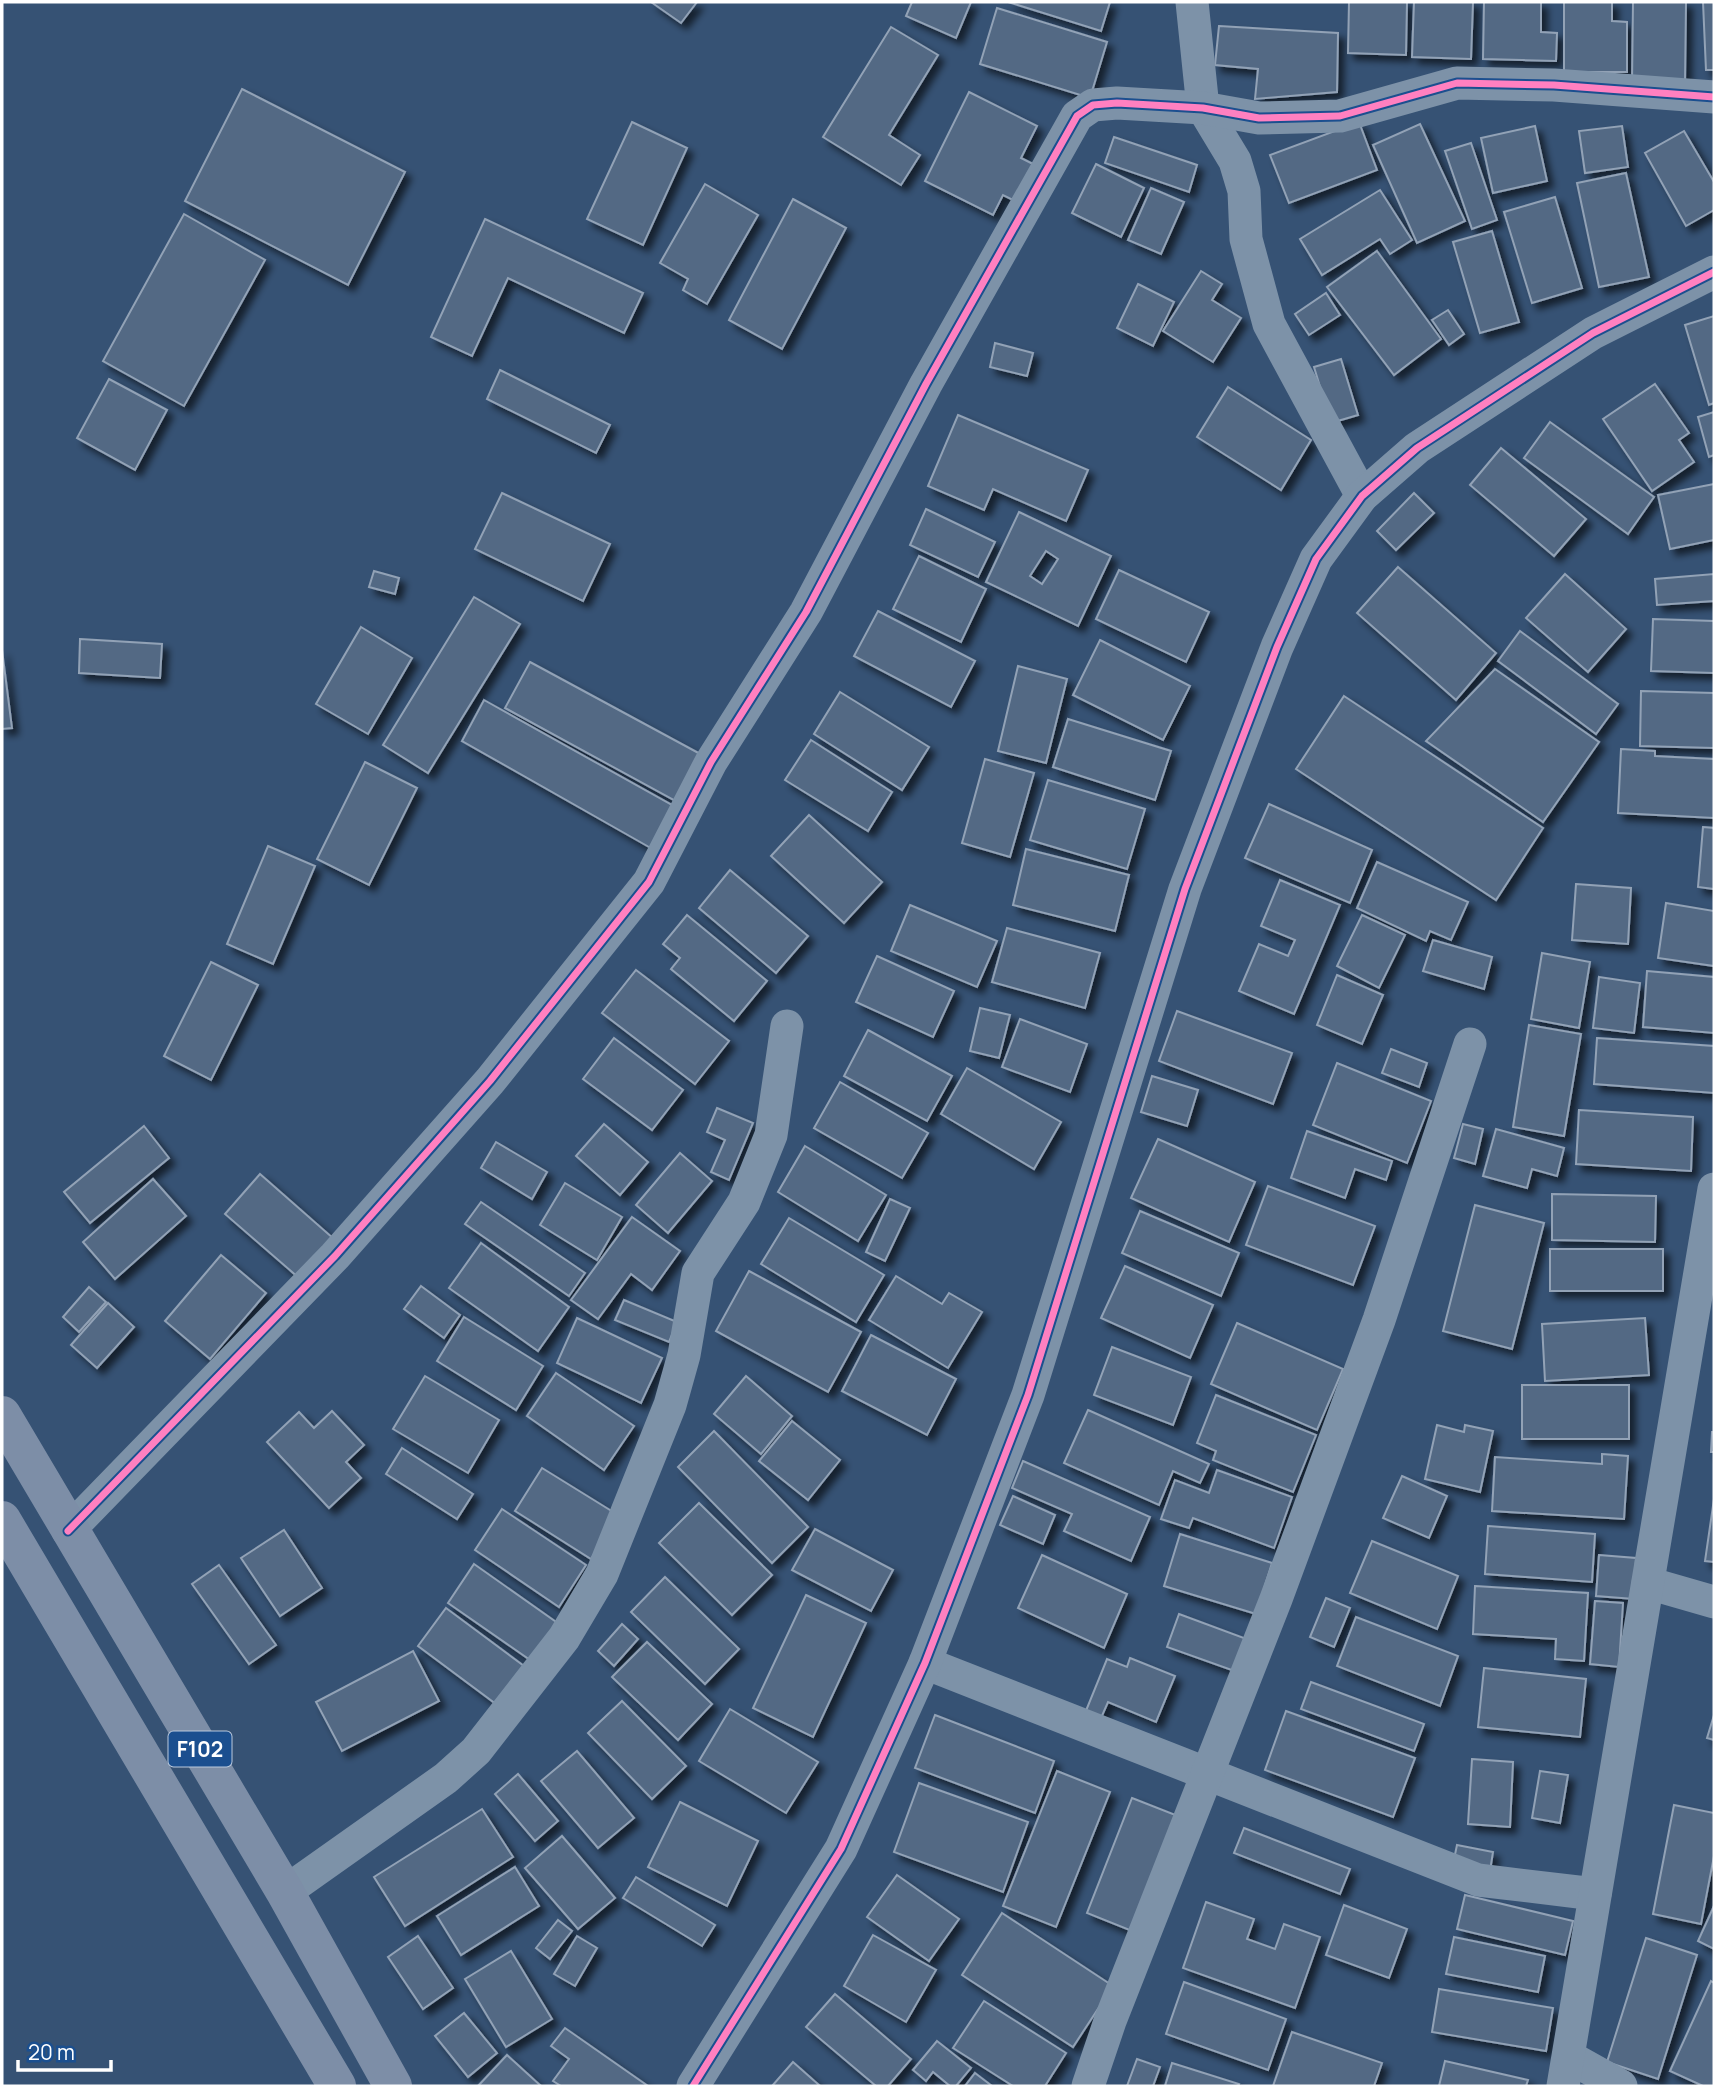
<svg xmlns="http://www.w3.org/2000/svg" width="1716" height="2088" viewBox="0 0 1716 2088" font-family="Manrope,sans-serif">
<defs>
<filter id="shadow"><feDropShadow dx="6" dy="6" stdDeviation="3.5" flood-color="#0009"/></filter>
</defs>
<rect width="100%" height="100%" fill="#365274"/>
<g fill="#526984" stroke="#92a2b6" stroke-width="2" fill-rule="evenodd" filter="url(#shadow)">
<polygon points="651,2 697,2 681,23"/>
<polygon points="912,2 971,2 956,38 906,16"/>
<polygon points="1008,2 1110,2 1101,31"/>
<polygon points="1349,2 1407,2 1406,55 1348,53"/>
<polygon points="1414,2 1473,2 1471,59 1412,57"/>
<polygon points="1484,2 1541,2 1541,32 1557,33 1556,61 1483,59"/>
<polygon points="1564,2 1612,2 1612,21 1627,22 1627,72 1564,72"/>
<polygon points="1633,2 1686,2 1685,83 1632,82"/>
<polygon points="1703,2 1714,2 1714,70 1706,70"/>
<polygon points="997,8 1107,42 1090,98 980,64"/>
<polygon points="1219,26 1338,33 1337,92 1255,99 1258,69 1215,65"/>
<polygon points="891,27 938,55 889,135 920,155 901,185 823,137"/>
<polygon points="242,89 405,172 348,285 185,201"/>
<polygon points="969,92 1037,126 1021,158 1037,166 1019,203 1003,195 993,215 925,181"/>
<polygon points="632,122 687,148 643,245 587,219"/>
<polygon points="1359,122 1377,170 1289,203 1270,155"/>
<polygon points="1420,124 1465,221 1417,243 1373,145"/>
<polygon points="1535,126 1547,181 1493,193 1481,138"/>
<polygon points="1622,126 1628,167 1585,173 1579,131"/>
<polygon points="1684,131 1714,182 1714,210 1686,226 1645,153"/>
<polygon points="1114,137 1197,165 1189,192 1105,163"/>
<polygon points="1471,143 1497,220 1472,229 1445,151"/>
<polygon points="1096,164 1144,188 1121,237 1072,213"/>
<polygon points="1626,173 1649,277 1599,287 1577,183"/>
<polygon points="705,184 758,215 707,304 683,290 688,279 660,263"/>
<polygon points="1151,188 1184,202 1161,254 1128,240"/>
<polygon points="1380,190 1412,240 1390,254 1380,239 1322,275 1300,239"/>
<polygon points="1555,197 1582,288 1532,303 1504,212"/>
<polygon points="793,199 846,228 782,349 729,320"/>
<polygon points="184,214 265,260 184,406 103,361"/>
<polygon points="485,219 643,293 624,333 508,278 472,356 431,337"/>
<polygon points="1492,231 1519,322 1480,333 1453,242"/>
<polygon points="1377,251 1441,339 1394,375 1327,287"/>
<polygon points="1201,271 1222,284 1212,300 1241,318 1213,362 1163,331"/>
<polygon points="1138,284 1174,302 1153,346 1117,328"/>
<polygon points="1326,293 1340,315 1309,335 1295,314"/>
<polygon points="1448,310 1464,334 1449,345 1432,320"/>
<polygon points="1714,316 1714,403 1709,405 1685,325"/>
<polygon points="995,343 1033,353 1027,376 990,367"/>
<polygon points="1341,359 1358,415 1331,423 1314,367"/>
<polygon points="500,370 610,425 596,453 487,399"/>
<polygon points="109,379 167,410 135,470 77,438"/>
<polygon points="1655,384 1689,433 1679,440 1694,462 1652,491 1603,419"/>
<polygon points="1228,387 1311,440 1281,490 1197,437"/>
<polygon points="1714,412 1714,455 1709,457 1698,417"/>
<polygon points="958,415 1088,470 1066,521 993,489 984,510 928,486"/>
<polygon points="1550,422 1654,497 1628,534 1524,458"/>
<polygon points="1501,448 1586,519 1554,556 1470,485"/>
<polygon points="1714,484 1714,540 1670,549 1658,495"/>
<polygon points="502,493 610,544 583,601 475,549"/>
<polygon points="1414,493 1434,513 1396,550 1377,531"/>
<polygon points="926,509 995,542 978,577 910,545"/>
<path d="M1019,512L1111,556L1078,626L986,582ZM1046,551L1058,559L1042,584L1030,576Z"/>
<polygon points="919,556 986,589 961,642 893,609"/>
<polygon points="1398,567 1496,653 1456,700 1357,613"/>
<polygon points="1119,570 1209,612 1186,662 1096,619"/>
<polygon points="374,571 399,578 395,594 369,587"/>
<polygon points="1565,574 1626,629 1588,672 1526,618"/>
<polygon points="1714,574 1714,601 1657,605 1655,579"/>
<polygon points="474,597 520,624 428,773 383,745"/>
<polygon points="878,611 975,661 951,707 854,656"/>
<polygon points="1653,619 1714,621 1714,673 1651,671"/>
<polygon points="361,627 412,658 368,734 316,704"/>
<polygon points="1520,631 1618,704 1596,734 1498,661"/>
<polygon points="80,639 162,644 160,678 79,673"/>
<polygon points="1100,640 1190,686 1163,740 1073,695"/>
<polygon points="2,650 12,728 2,729"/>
<polygon points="530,662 704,756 679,803 505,708"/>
<polygon points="1018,666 1067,679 1046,763 998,751"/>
<polygon points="1495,669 1599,742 1543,822 1426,741"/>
<polygon points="1641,691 1714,693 1714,748 1640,746"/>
<polygon points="840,692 929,747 902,790 814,734"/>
<polygon points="1344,696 1543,828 1496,900 1296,769"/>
<polygon points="484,700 679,809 656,851 462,741"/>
<polygon points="1068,719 1171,751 1155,800 1053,767"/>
<polygon points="811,740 892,792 868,831 785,780"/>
<polygon points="1621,749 1655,751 1655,756 1714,759 1714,818 1618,813"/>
<polygon points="985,759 1034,773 1010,857 962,843"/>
<polygon points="365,762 417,788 369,885 317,859"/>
<polygon points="1048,780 1145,809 1127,869 1030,840"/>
<polygon points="1269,804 1372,850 1350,903 1245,858"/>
<polygon points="809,815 882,882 844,923 771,856"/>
<polygon points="1703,827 1714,828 1714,889 1698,887"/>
<polygon points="268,846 315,866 273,964 227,944"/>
<polygon points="1026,849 1129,875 1115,931 1013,905"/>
<polygon points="1377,862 1468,902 1451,940 1430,931 1426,941 1357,908"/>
<polygon points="730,870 808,936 776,973 699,908"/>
<polygon points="1280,880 1340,905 1294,1014 1239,991 1259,944 1288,956 1295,940 1261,926"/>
<polygon points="1576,884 1631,888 1628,944 1572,940"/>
<polygon points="1666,903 1714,911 1714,966 1658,958"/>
<polygon points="910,905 997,941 977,987 891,951"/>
<polygon points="687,915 767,981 734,1021 671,969 680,958 663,944"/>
<polygon points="1362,915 1405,935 1379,988 1337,966"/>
<polygon points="1007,928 1100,953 1085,1008 992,982"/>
<polygon points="1433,940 1492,957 1484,989 1423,971"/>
<polygon points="1542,953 1590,962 1579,1028 1531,1019"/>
<polygon points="877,956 954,991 933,1037 856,1002"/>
<polygon points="211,962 258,985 211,1080 164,1056"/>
<polygon points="636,970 729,1041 695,1084 602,1013"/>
<polygon points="1647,971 1714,977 1714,1033 1643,1027"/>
<polygon points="1337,975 1383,995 1362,1044 1317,1025"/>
<polygon points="1599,977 1640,983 1634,1033 1593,1028"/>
<polygon points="980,1008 1010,1015 999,1058 970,1051"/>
<polygon points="1177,1011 1292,1053 1273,1104 1159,1061"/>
<polygon points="1020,1019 1087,1044 1070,1092 1002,1067"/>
<polygon points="1529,1025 1581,1034 1564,1136 1513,1127"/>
<polygon points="868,1030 952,1076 927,1121 844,1076"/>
<polygon points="614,1038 683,1090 652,1130 583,1079"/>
<polygon points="1597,1038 1714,1046 1714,1093 1594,1084"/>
<polygon points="1391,1049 1427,1063 1419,1087 1382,1073"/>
<polygon points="1337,1063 1431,1101 1407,1163 1313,1125"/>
<polygon points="967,1068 1061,1122 1034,1169 941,1114"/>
<polygon points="1152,1076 1198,1090 1187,1126 1141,1112"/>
<polygon points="840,1082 928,1133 902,1178 814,1128"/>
<polygon points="717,1108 753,1123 729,1180 711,1172 725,1140 707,1132"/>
<polygon points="1579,1110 1693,1117 1691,1171 1576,1164"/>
<polygon points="604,1124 648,1162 620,1195 576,1156"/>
<polygon points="1463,1124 1483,1129 1475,1164 1454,1158"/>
<polygon points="144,1126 169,1158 90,1223 64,1192"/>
<polygon points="1496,1129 1564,1148 1557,1176 1532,1169 1527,1188 1483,1176"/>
<polygon points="1307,1131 1392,1161 1386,1180 1355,1169 1345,1198 1291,1178"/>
<polygon points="1158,1139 1255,1182 1229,1242 1131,1198"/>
<polygon points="496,1142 547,1172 532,1199 481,1168"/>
<polygon points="805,1146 886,1195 858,1241 778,1192"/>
<polygon points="680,1153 712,1181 668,1233 636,1205"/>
<polygon points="260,1174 334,1239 299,1278 225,1214"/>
<polygon points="153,1179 186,1216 115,1279 83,1242"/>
<polygon points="565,1183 622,1217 597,1260 540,1225"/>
<polygon points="1268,1186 1375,1226 1353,1285 1246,1245"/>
<polygon points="1552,1194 1656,1196 1655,1242 1552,1240"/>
<polygon points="890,1199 910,1208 885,1261 866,1252"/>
<polygon points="481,1202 585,1273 569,1296 465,1224"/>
<polygon points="1475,1205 1544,1223 1512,1349 1443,1331"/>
<polygon points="1140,1211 1239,1253 1221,1296 1122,1253"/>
<polygon points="632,1217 680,1251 652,1290 631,1274 598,1319 571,1300"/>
<polygon points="789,1218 884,1275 856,1322 761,1264"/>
<polygon points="481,1243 569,1307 538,1351 449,1288"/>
<rect x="1550" y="1249" width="113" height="42"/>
<polygon points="221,1255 266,1293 210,1359 165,1321"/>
<polygon points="1125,1266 1213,1305 1190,1358 1101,1318"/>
<polygon points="749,1271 861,1332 828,1392 716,1331"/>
<polygon points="896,1276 942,1304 949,1293 982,1312 948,1368 869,1320"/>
<polygon points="421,1286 460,1315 444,1338 404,1309"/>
<polygon points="89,1287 106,1302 79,1332 63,1317"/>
<polygon points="624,1300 677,1322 669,1342 615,1320"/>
<polygon points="108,1303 134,1327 97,1368 71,1345"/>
<polygon points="464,1317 543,1366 516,1410 437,1361"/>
<polygon points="577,1318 662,1358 641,1403 557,1363"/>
<polygon points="1645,1318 1649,1375 1545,1381 1542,1324"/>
<polygon points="1237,1323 1343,1369 1317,1430 1211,1384"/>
<polygon points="871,1335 956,1379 927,1435 842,1391"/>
<polygon points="1112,1347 1191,1377 1173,1425 1094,1395"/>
<polygon points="556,1373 634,1426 604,1470 527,1416"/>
<polygon points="425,1376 499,1420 468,1473 393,1429"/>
<polygon points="746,1376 792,1416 761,1454 714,1414"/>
<rect x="1522" y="1385" width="107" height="54"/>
<polygon points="1216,1395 1316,1435 1293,1492 1213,1460 1216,1451 1197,1443"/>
<polygon points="1088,1410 1209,1464 1200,1483 1173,1471 1159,1505 1064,1463"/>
<polygon points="332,1411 364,1445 346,1462 361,1478 329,1508 267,1442 299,1412 314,1428"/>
<polygon points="792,1421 840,1460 808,1500 759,1461"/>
<polygon points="1437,1425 1464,1432 1465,1425 1493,1431 1480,1492 1425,1479"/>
<polygon points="714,1431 808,1527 772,1563 678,1467"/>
<polygon points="1712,1432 1714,1432 1714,1452 1711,1452"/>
<polygon points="402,1448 473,1494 457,1519 386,1474"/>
<polygon points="1602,1454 1628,1456 1624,1519 1492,1511 1495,1457 1602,1464"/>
<polygon points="1023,1461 1150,1517 1131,1561 1064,1531 1072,1514 1012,1488"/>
<polygon points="542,1468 618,1515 591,1559 515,1511"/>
<polygon points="1217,1470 1292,1497 1274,1548 1193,1518 1189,1528 1161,1519 1175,1480 1209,1493"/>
<polygon points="1402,1476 1447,1496 1429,1538 1383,1518"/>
<polygon points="1013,1496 1055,1515 1043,1544 1000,1525"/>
<polygon points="1714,1499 1714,1562 1705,1561"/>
<polygon points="699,1503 772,1575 732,1615 659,1543"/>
<polygon points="502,1509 586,1565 559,1607 475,1550"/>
<polygon points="1488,1526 1595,1534 1592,1582 1485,1574"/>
<polygon points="815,1529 893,1570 871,1611 792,1570"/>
<polygon points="284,1530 322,1588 280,1616 241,1558"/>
<polygon points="1180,1534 1272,1563 1256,1614 1164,1586"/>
<polygon points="1372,1541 1458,1576 1437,1629 1350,1593"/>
<polygon points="1042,1555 1127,1594 1104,1648 1018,1608"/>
<polygon points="1599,1555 1636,1558 1634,1599 1596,1596"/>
<polygon points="474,1564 559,1624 533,1662 448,1603"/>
<polygon points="219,1565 276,1645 249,1664 192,1584"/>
<polygon points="665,1577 739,1649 705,1684 631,1612"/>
<polygon points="1475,1586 1588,1593 1584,1661 1555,1659 1556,1639 1473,1634"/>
<polygon points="806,1595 866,1623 813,1737 753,1708"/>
<polygon points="1326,1598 1350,1608 1334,1647 1310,1637"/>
<polygon points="1595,1601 1623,1603 1619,1667 1590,1664"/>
<polygon points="446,1608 528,1669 500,1707 418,1646"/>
<polygon points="1179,1614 1252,1641 1240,1673 1167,1647"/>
<polygon points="1356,1617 1458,1656 1440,1706 1337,1666"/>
<polygon points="622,1624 638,1639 614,1666 598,1651"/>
<polygon points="647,1642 712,1704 678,1740 612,1677"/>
<polygon points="413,1651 439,1701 342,1751 316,1702"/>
<polygon points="1130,1658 1175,1676 1156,1722 1108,1702 1098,1725 1083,1718 1107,1659 1127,1667"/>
<polygon points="1484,1668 1586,1679 1580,1737 1478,1727"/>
<polygon points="1311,1682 1424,1724 1414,1751 1301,1709"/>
<polygon points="622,1701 686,1766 652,1799 588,1733"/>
<polygon points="730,1709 818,1762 786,1813 699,1761"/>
<polygon points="1286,1711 1415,1758 1393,1817 1265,1770"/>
<polygon points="935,1715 1054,1761 1035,1813 915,1768"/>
<polygon points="1714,1715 1714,1740 1707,1738"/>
<polygon points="577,1751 634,1818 598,1848 541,1781"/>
<polygon points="1472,1759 1513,1762 1510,1827 1468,1824"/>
<polygon points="1057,1771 1110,1792 1056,1927 1003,1906"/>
<polygon points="1540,1771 1568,1775 1560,1823 1532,1818"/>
<polygon points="518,1774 558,1821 535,1841 495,1794"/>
<polygon points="919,1783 1028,1822 1003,1892 894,1852"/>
<polygon points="1132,1798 1178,1816 1132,1931 1087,1913"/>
<polygon points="680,1802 758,1841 727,1906 648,1867"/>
<polygon points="1674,1805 1714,1813 1714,1856 1701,1924 1653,1914"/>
<polygon points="482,1809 513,1857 405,1926 374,1877"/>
<polygon points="1244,1828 1350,1869 1340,1894 1234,1853"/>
<polygon points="562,1836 615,1898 578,1929 525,1868"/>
<polygon points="1457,1845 1493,1852 1490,1871 1453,1864"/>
<polygon points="515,1867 539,1906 461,1955 437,1916"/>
<polygon points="897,1875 959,1919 929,1961 867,1917"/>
<polygon points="636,1877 715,1925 702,1946 623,1898"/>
<polygon points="1465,1895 1573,1921 1565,1955 1457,1929"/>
<polygon points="1206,1902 1254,1919 1247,1939 1275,1949 1284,1924 1320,1937 1295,2008 1183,1968"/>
<polygon points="1344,1905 1407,1929 1389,1978 1326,1955"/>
<polygon points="1714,1906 1714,1949 1698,1941"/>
<polygon points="1002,1913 1113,1986 1073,2047 962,1975"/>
<polygon points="558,1920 572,1931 550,1959 536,1948"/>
<polygon points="873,1935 936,1970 906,2022 844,1986"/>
<polygon points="418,1936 453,1988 423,2009 388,1957"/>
<polygon points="577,1936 597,1948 575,1986 554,1974"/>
<polygon points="1454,1937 1545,1956 1538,1992 1446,1974"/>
<polygon points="1646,1938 1697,1955 1658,2079 1607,2062"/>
<polygon points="511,1951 552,2019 506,2047 465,1979"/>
<polygon points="1711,1981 1714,1983 1714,2086 1703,2086 1670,2071"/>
<polygon points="1184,1982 1286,2019 1268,2070 1166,2034"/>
<polygon points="1439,1989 1553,2008 1546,2051 1432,2032"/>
<polygon points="835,1994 911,2059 888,2086 876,2086 806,2027"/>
<polygon points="984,2001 1066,2053 1045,2086 1013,2086 953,2048"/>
<polygon points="464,2013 497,2053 468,2077 435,2036"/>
<polygon points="565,2028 648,2086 561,2086 553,2081 569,2059 551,2046"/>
<polygon points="1292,2032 1382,2063 1374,2086 1273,2086"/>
<polygon points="937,2041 971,2068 956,2086 950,2086 933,2072 926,2081 913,2070"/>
<polygon points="507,2055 541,2086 478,2086"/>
<polygon points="1137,2059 1160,2067 1153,2086 1127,2086"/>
<polygon points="1445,2061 1528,2080 1526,2086 1439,2086"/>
<polygon points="793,2062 819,2085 817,2086 772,2086"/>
<polygon points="1172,2063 1239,2084 1238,2086 1165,2086"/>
<polygon points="975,2073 992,2086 965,2086"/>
</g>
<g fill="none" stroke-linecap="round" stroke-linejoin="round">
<g stroke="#7d92a8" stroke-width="33">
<polyline points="1192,2 1203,108 1235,161 1244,191 1246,239 1269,324 1362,496"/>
<polyline points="68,1531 335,1256 490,1081 649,882 711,762 806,612 926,384 1077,116 1093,105 1117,103 1203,108 1259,118 1340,116 1457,83 1554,85 1714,97"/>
<polyline points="1648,1583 1714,1602"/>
<polyline points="925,1663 1478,1880 1595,1894"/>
<polyline points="285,1892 446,1778 476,1751 564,1638 602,1574 670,1405 684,1355 698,1273 744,1202 771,1135 787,1026"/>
<polyline points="1569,2057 1621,2086"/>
<polyline points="693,2086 841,1849 925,1663 1028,1395 1185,889 1277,647 1316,559 1362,496 1417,448 1593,333 1714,272"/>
<polyline points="1088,2086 1110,2021 1276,1599 1379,1320 1470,1044"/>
<polyline points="1563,2086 1714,1189"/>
</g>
<g stroke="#7d8ea7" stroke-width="38">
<polyline points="2,1415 285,1892 393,2086"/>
<polyline points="2,1520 337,2086"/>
</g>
<g stroke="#1b4f8f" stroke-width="11">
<g id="cycleway">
<polyline points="68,1531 335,1256 490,1081 649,882 711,762 806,612 926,384 1077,116 1093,105 1117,103 1203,108 1259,118 1340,116 1457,83 1554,85 1714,97"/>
<polyline points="693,2086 841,1849 925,1663 1028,1395 1185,889 1277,647 1316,559 1362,496 1417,448 1593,333 1714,272"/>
</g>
</g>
<use href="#cycleway" stroke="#ff80c0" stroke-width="7"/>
</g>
<g text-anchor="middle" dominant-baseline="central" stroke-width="7" stroke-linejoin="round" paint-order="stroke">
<rect fill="#1b4f8f" stroke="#bbcadd" stroke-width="2" x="168.5" y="1731.5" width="63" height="35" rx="5"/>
<g font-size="21" font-weight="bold" fill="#fff">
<text x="200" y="1749">F102</text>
</g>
</g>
<rect width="1716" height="2088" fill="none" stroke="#ffffff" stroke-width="7"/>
<path d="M18 2060v10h93v-10" fill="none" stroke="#ffffff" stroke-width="3.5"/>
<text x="28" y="2060" font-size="21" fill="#ffffff" stroke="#1b4f8f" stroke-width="5" paint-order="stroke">20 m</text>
</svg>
